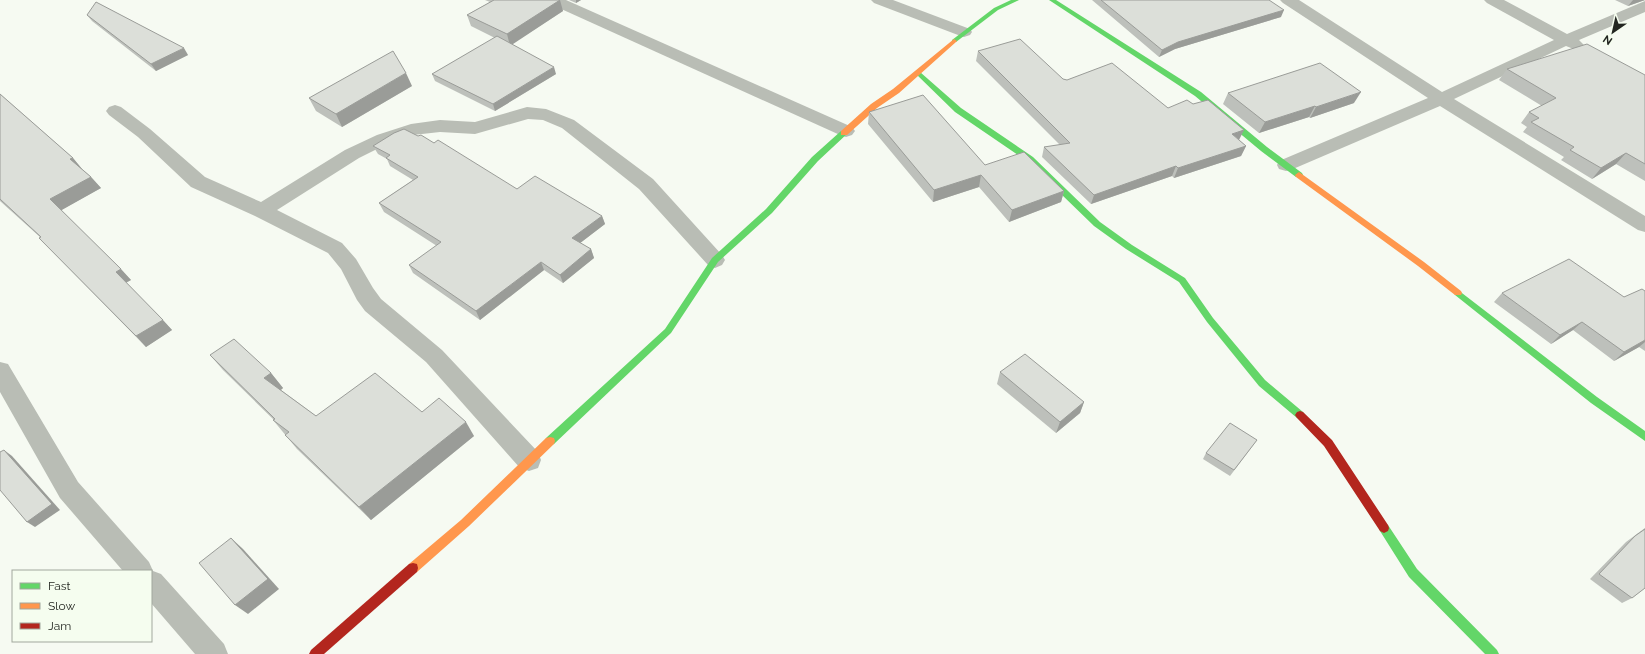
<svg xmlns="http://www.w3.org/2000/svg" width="1645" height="654" viewBox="0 0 1645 654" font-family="Raleway,sans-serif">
<rect width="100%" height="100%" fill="#f6faf2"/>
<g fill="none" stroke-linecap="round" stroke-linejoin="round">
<g fill="#b9bdb5" fill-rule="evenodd">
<polygon points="545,0 566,0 852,127 855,131 852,135 846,137 840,135 548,3"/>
<polygon points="871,0 893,0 970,29 972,32 970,35 964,37 958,35 874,3"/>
<polygon points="1280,0 1299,0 1442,92 1554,40 1487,3 1484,0 1504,0 1567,34 1645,1 1645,12 1579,40 1584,45 1582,48 1576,50 1566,46 1454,99 1645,216 1645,232 1638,230 1440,106 1293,169 1286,171 1279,169 1277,165 1279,161 1428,98 1283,3"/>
<polygon points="115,105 121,107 150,129 205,177 261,202 345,150 377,135 411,124 440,120 475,122 527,107 546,109 574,120 653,179 722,255 725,260 722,265 715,268 708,265 639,189 562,128 543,120 528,119 475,134 440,132 413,135 389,143 359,158 277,210 342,243 356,259 373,288 381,299 442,350 538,452 541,460 538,468 529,471 520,468 426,362 365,311 357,300 341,269 328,253 255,216 191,187 138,137 109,115 106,111 109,107"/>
<polygon points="0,362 8,364 78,482 149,562 153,571 161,574 224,644 228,654 195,654 151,603 151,571 123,571 60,498 0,392"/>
</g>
<g fill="#63d668" fill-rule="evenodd">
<polygon points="1011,0 1019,0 998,10 956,42 952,42 952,40 994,8"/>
<polygon points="1049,0 1056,0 1201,92 1267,147 1302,173 1303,175 1302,177 1296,177 1261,151 1195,96"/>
<polygon points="918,71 920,72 961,108 1033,157 1100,222 1132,245 1185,278 1213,318 1265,380 1303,412 1305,415 1303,418 1300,419 1297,418 1259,386 1207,322 1179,282 1126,249 1094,226 1027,161 955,112 916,74 916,72"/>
<polygon points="841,131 844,131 848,133 818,161 772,213 718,262 671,333 554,444 550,445 546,444 545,441 546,438 665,329 712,258 766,209 812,157"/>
<polygon points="1458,290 1597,397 1645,431 1645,441 1591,403 1455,295 1454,293"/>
<polygon points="1384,523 1388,525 1417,569 1497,650 1499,654 1485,654 1409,577 1380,531 1379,528 1380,525"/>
</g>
<g fill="#ff974d" fill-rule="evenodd">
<polygon points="954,39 957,41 956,42 899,93 877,108 847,135 841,135 841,131 871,104 893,89"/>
<polygon points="1299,172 1424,262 1461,291 1462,293 1461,295 1455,295 1418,266 1296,177 1295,175"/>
<polygon points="550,437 554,438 555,441 554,444 469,526 417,572 413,573 409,572 408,568 409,564 461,520 546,438"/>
</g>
<g fill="#b3261e" fill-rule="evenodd">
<polygon points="1300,411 1303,412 1332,440 1388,525 1389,528 1388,531 1384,533 1380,531 1324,446 1297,418 1295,415 1297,412"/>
<polygon points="413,563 417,564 418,568 417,572 324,654 309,654 311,650 409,564"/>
</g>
</g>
<g fill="#bdc0bb">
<polygon points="485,0 560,0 563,11 512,44 556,74 495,111 435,81 432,74 495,38 471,26 467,15 490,2"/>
<polygon points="569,0 581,0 576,3"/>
<polygon points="1092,0 1269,0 1281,17 1175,49 1159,57"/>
<polygon points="1615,0 1645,0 1628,6"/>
<polygon points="87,15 188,55 156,71 92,21"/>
<polygon points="978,51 1063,79 1168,108 1239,140 1246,146 1241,156 1174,178 1172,176 1091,204 1042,157 1044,147 1060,145 976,61"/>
<polygon points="1507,69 1645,75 1645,181 1616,164 1592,179 1561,160 1564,157 1523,132 1527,127 1521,123 1529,112 1542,106 1499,80"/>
<polygon points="412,86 342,127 316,111 309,98"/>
<polygon points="1228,93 1354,103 1310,118 1309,117 1259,133 1223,104"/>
<polygon points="0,94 73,158 82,169 91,177 101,188 61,210 131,280 126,283 172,330 146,347 50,249 40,237 0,201"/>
<polygon points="869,112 985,165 1064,191 1061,202 1009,222 979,187 933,202 868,124"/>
<polygon points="373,146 602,216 605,224 580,243 591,249 594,258 563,283 544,270 480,320 413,273 409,265 437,246 384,212 379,203 413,180 390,166 387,159 378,154"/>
<polygon points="1645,291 1645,351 1639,347 1614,361 1573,330 1551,344 1494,302 1502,293 1624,297"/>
<polygon points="210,355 271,373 283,388 281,390 316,416 422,412 474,436 371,520 297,449 273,420 274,420 223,370"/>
<polygon points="1000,372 1084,402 1080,413 1056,433 997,384"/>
<polygon points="1257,440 1230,476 1203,459 1206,453"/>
<polygon points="1645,528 1645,588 1632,598 1622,603 1590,579 1626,542"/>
</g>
<g fill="#9a9c98">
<polygon points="560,0 563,11 510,46 507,34"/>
<polygon points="576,0 581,0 576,3"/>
<polygon points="1633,0 1645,0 1628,6"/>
<polygon points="1284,10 1281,17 1175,49 1159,57 1162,50 1178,42"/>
<polygon points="184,48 188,55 156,71 151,64"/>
<polygon points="554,67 556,74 495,111 493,104"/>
<polygon points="406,73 412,86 342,127 336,114"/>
<polygon points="1361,92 1354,103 1310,118 1316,107"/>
<polygon points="1315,106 1309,117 1259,133 1265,122"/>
<polygon points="1244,130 1239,140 1232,134"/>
<polygon points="1246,146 1241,156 1174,178 1178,168"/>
<polygon points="1626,153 1616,164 1592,179 1601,168"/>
<polygon points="73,158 82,169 79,170 70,159"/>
<polygon points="1176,166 1172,176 1091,204 1094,195"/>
<polygon points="981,175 979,187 933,202 934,190"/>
<polygon points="91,177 101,188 60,211 50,199"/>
<polygon points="1064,191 1061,202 1009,222 1012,210"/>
<polygon points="602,216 605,224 575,247 572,238"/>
<polygon points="591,249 594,258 563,283 560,275"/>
<polygon points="541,262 544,270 480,320 476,311"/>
<polygon points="121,269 131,280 125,283 116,272"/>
<polygon points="163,320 172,330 146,347 136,336"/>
<polygon points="1582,322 1573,330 1551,344 1560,335"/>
<polygon points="1645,340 1645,342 1639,347 1614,361 1624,352"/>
<polygon points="271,373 283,388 277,393 264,378"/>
<polygon points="1084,402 1080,413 1056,433 1060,422"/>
<polygon points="466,422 474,436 371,520 359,507"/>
<polygon points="4,450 12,456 60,510 35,527 27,522"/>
<polygon points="231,538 243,549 279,589 248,614 235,605"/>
</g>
<g fill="#dcdfd9" stroke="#9a9c98">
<polygon points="494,0 560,0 507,34 467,15"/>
<polygon points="1101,0 1269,0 1284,10 1178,42 1162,50"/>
<polygon points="96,2 184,48 151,64 87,15"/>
<polygon points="497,36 554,67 493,104 432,74"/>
<polygon points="1020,39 1063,79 1067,80 1112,63 1168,108 1187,100 1193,104 1208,100 1244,130 1232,134 1246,146 1178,168 1176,166 1094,195 1044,147 1070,143 978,51"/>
<polygon points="1587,44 1645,75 1645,164 1626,153 1601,168 1570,150 1574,147 1531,122 1539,118 1529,112 1556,98 1507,69"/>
<polygon points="393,51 406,73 336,114 309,98"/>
<polygon points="1320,63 1361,92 1316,107 1315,106 1265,122 1228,93"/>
<polygon points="0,94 73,158 70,159 91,177 50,199 121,269 116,272 163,320 136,336 39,238 41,237 0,199"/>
<polygon points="923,95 985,165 1024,152 1064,191 1012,210 981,175 934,190 869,112"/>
<polygon points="404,129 418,136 421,135 434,143 438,140 517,189 535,176 602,216 572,238 591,249 560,275 541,262 476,311 409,265 441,242 379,203 418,177 386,158 390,155 373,146 394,133"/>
<polygon points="1569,259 1624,297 1642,289 1645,291 1645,340 1624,352 1582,322 1560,335 1502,293"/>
<polygon points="234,339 271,373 264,378 316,416 375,373 422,412 439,398 466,422 359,507 285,435 289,432 273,420 275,419 210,355"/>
<polygon points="1025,354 1084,402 1060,422 1000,372"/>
<polygon points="1230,423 1257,440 1234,470 1206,453"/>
<polygon points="4,450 52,504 27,522 0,490 0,452"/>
<polygon points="1645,529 1645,588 1632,598 1599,574 1635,536"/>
<polygon points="231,538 268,579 235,605 199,563"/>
</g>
<rect x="12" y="570" width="140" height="72" fill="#f5fdef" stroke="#a1a79d"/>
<rect x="20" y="583" width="20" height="6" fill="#63d668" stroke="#a1a79d"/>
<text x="48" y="590" font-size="12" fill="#232621">Fast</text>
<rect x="20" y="603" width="20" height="6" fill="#ff974d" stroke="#a1a79d"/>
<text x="48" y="610" font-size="12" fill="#232621">Slow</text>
<rect x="20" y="623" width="20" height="6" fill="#b3261e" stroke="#a1a79d"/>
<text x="48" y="630" font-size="12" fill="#232621">Jam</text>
<g transform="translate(1613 32) rotate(214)" stroke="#f5fdef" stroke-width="3" paint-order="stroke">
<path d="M0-3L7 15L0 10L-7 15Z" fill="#232621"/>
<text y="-6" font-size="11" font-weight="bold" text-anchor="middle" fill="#232621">N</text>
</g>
</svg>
